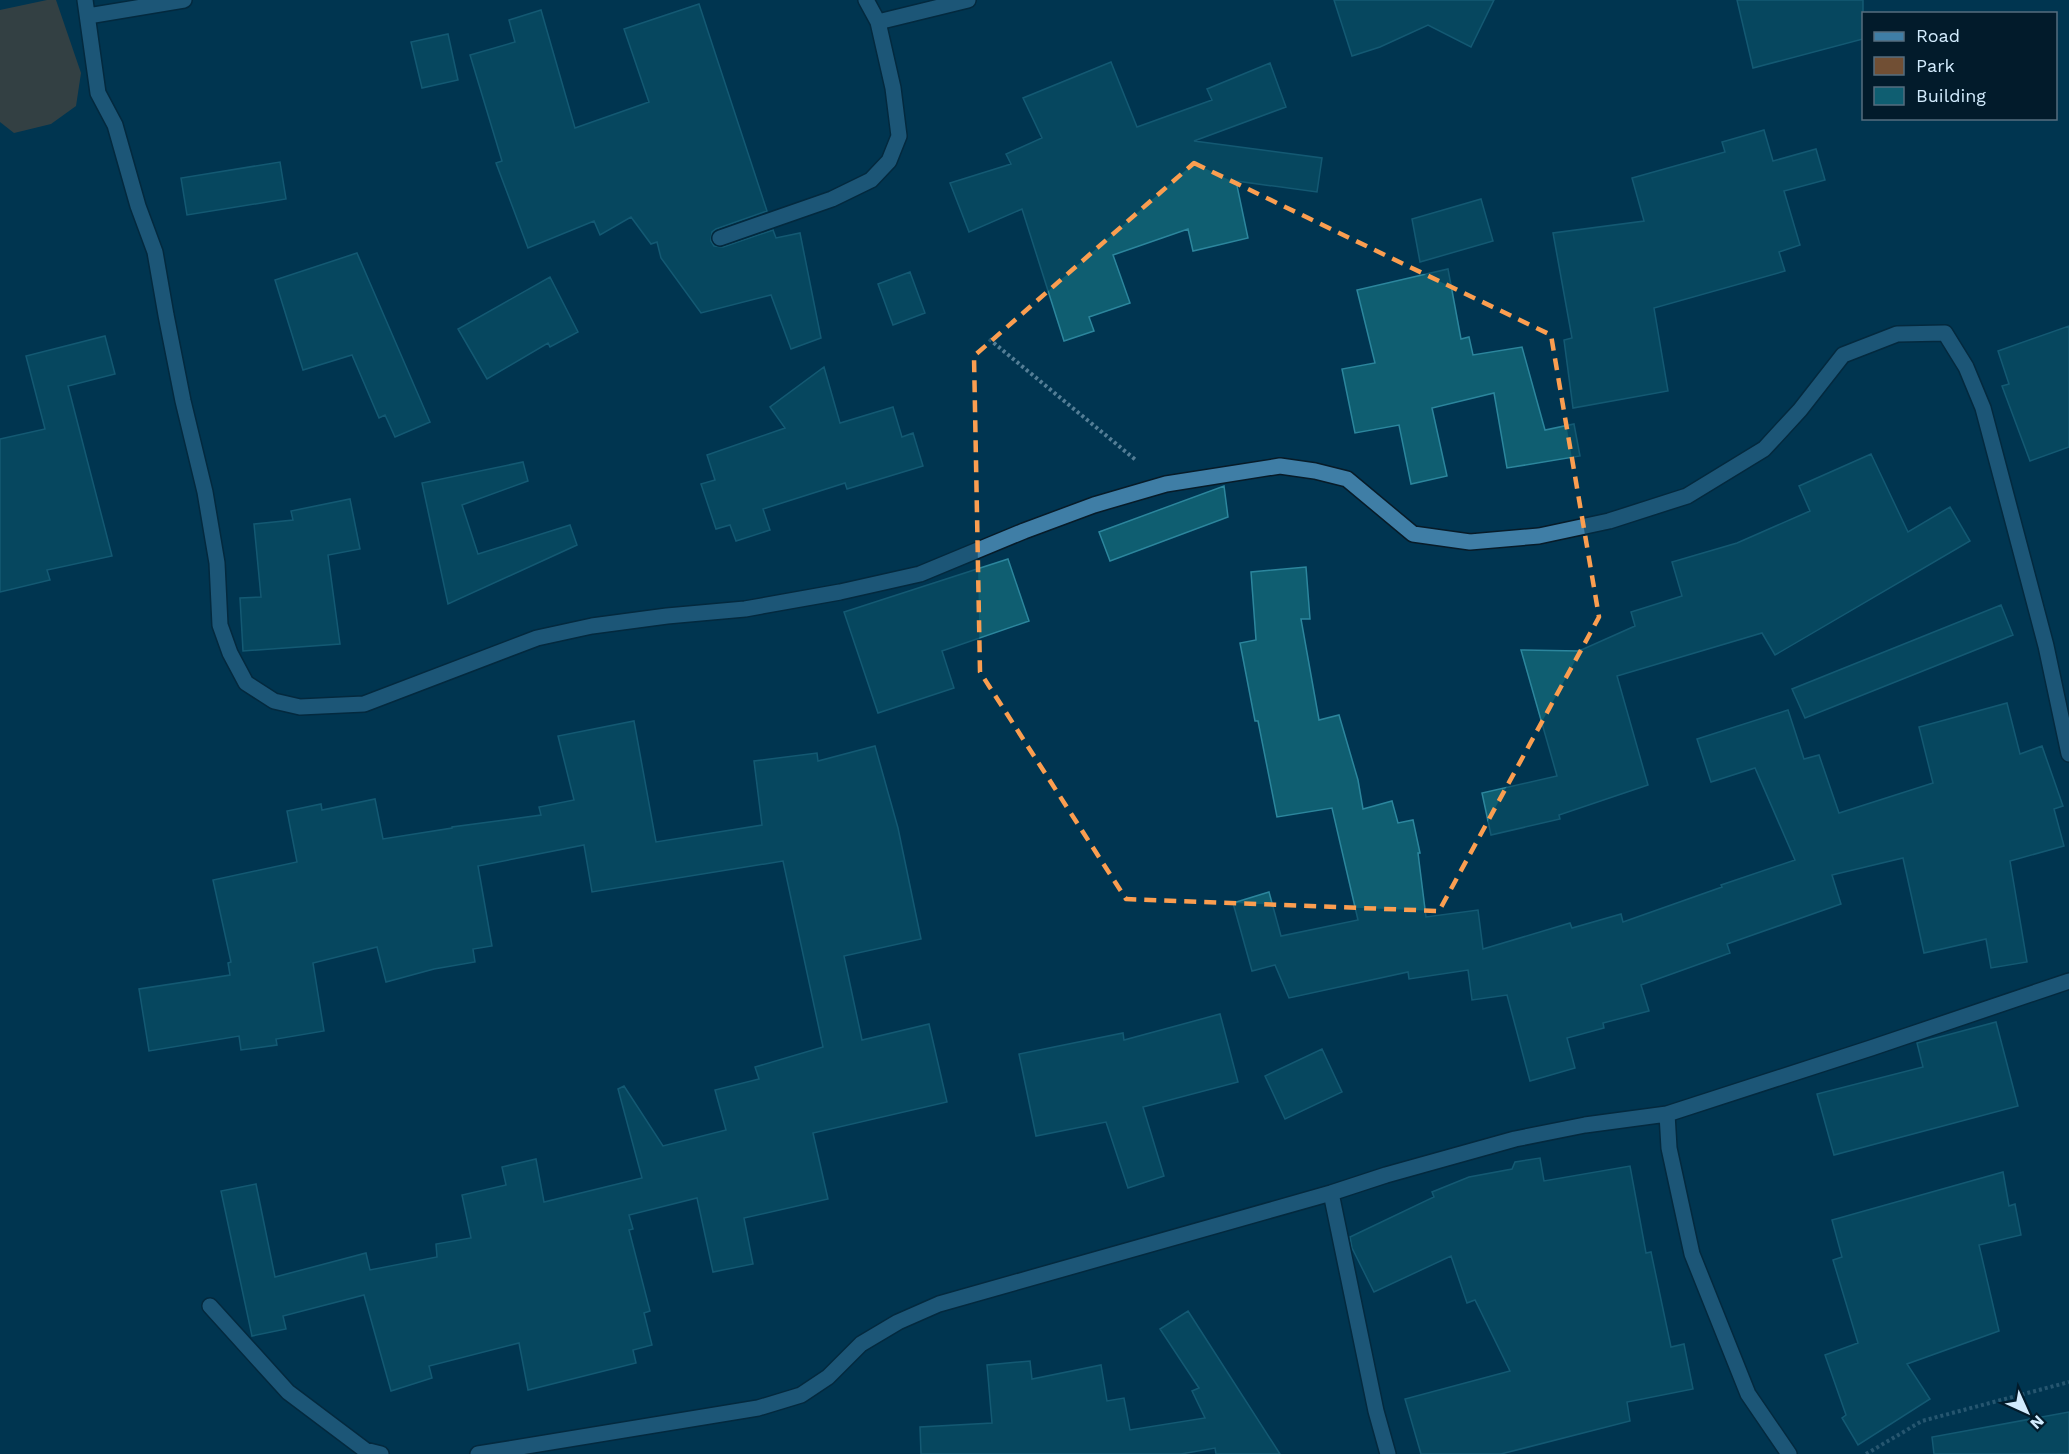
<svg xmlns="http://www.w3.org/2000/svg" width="2069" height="1454" viewBox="0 0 2069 1454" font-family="'Work Sans',sans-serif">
<rect width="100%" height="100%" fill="#003551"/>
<path fill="#714f34" d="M47,0H56L81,73L76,106L51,124L14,133L0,122V10Z"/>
<path fill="#0f5e71" stroke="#2c869d" stroke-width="1.5" d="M1334,0H1494L1471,47L1428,25L1380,47L1352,56Z
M1737,0H1863V39L1753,68Z
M699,4L767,211L716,229L712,232L711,241L714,246L723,247L773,230L776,238L800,233L821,338L791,349L771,295L701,313L661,258L657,242L651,244L631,217L600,235L594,221L528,248L496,163L502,161L470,55L515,42L509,20L541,10L575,128L649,102L624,29Z
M448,34L458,80L422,88L411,42Z
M1111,62L1137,127L1212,100L1207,89L1270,63L1286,107L1194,141L1322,158L1317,192L1236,181L1248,238L1193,251L1188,229L1113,255L1130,303L1089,317L1094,331L1064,341L1022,209L969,232L950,183L1011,164L1006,154L1042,138L1023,98Z
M1764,130L1773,161L1816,149L1825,180L1784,191L1800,245L1779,252L1785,271L1654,308L1668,391L1573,408L1564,340L1572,338L1553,233L1644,221L1632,178L1725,152L1722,142Z
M280,162L286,199L187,215L181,178Z
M1481,199L1493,241L1420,262L1412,219Z
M357,253L430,422L395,437L385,415L379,418L352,355L303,370L275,280Z
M1448,269L1461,339L1469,337L1473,355L1522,347L1545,430L1574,424L1580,456L1507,468L1494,393L1432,408L1447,476L1411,484L1399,425L1355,433L1342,369L1375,363L1357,290Z
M910,272L925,313L893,325L878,284Z
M550,277L578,332L550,347L548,343L487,379L458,329Z
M2069,326V447L2030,461L2002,386L2009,384L1998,351Z
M105,336L115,374L68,386L112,556L47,570L50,580L0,592V439L45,429L26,356Z
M824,367L840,423L893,407L902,437L913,433L923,466L847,489L845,483L763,509L770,530L736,541L730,525L716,529L701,484L715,480L707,455L785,428L770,407Z
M1871,454L1908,532L1950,507L1970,541L1775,655L1762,633L1617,676L1648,785L1559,815L1560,819L1491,835L1482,793L1557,776L1521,650L1579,651L1635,626L1631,612L1682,596L1672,562L1737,543L1810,511L1799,486Z
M523,462L528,481L462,505L478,554L570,525L577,545L448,604L422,483Z
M1224,486L1228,517L1110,561L1099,532Z
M350,499L360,549L328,555L340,644L243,651L240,598L261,597L254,524L293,520L291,511Z
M1008,559L1029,621L942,651L954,688L878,713L844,612Z
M1306,567L1310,619H1301L1319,720L1339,715L1358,780L1363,809L1392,801L1398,823L1413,820L1420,853H1418L1426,917L1478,910L1483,949L1570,923L1572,928L1621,914L1623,922L1722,887L1721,885L1795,860L1755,768L1711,782L1697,739L1788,710L1804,759L1819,755L1839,813L1933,783L1919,727L2007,703L2020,754L2042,746L2063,806L2054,809L2064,846L2010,861L2027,962L1991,968L1986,939L1924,953L1903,858L1832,875L1841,904L1727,944L1730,953L1641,985L1649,1011L1603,1023L1604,1028L1567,1038L1575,1068L1530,1081L1507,995L1472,1000L1468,970L1409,979L1408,972L1289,998L1275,965L1252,971L1233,903L1269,892L1281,936L1358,920L1332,808L1277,817L1258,721H1255L1240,643L1256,640L1251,572Z
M2001,605L2013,635L1805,718L1792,689Z
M634,721L656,842L762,825L754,761L817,753L818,761L875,746L898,828L921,939L844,956L862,1040L929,1024L947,1102L813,1133L828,1199L744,1218L753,1264L713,1272L697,1198L629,1215L633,1229L629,1230L650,1311L644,1313L652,1345L633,1350L636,1363L528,1390L519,1343L429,1366L432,1378L391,1391L364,1295L283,1316L286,1329L252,1336L221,1191L256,1184L275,1277L366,1253L370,1270L437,1257L436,1244L471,1238L462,1195L506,1185L502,1167L536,1159L544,1202L642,1178L618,1089L624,1086L663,1146L726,1130L715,1090L759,1079L755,1067L823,1047L783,861L592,892L584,845L478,866L492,946L473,949L475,962L434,969L386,982L377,947L313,963L324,1031L276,1039L277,1045L241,1050L239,1036L149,1051L139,989L230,975L228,963L231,962L213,880L297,862L287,811L321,804L322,810L375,799L383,839L452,828V827L541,815L539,807L574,800L558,736Z
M1220,1014L1238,1082L1143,1107L1164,1176L1128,1188L1106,1122L1036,1136L1019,1054L1123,1033L1124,1040Z
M1996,1022L2018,1106L1834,1155L1817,1094L1923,1067L1917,1043Z
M1322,1049L1342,1092L1285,1119L1265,1076Z
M1540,1158L1544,1181L1630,1166L1646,1253L1651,1252L1671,1347L1684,1344L1693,1389L1627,1402L1630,1421L1501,1454H1421L1405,1399L1510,1371L1475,1300L1467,1303L1451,1256L1374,1292L1352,1248L1350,1237L1434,1197L1432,1192L1469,1177L1512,1169L1515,1162Z
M2003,1172L2009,1206L2015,1204L2021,1235L1979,1245L1999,1331L1907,1364L1930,1399L1858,1445L1842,1418L1846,1415L1825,1355L1858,1343L1833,1260L1842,1257L1832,1220Z
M1188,1311L1280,1454H1216L1215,1448L1181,1454H921L920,1427L992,1423L987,1365L1030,1361L1032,1379L1101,1365L1107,1401L1124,1398L1130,1430L1205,1418L1192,1391L1199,1388L1160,1329Z
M2069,1412V1454H1934L1932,1437Z"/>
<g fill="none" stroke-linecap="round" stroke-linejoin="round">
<g stroke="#071b28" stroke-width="18">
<path id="minor" d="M85,0L98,93L115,125L138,206L155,252L166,315L183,401L205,492L217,563L220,625L230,653L246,683L274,701L300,707L364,704L537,638L592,626L667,616L745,609L840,592L920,574L1024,531L1094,505L1166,484L1280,466L1315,471L1347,479L1413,534L1470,542L1539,536L1609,521L1687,496L1764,449L1800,410L1843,355L1897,334L1945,333L1966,367L1983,408L2046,646L2069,754
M866,0L878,22L968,0
M88,16L184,0
M720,238L832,199L871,180L889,161L899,136L893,88L878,22
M1667,1114L1669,1148L1692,1254L1748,1394L1789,1454
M1331,1193L1376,1411L1388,1454
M210,1306L288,1392L365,1450L381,1454
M478,1454L758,1408L801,1395L828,1377L861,1344L898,1322L939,1304L1331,1193L1386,1175L1515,1139L1585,1125L1667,1114L1871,1048L2069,981"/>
</g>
<path stroke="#547e96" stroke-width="4" stroke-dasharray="3 3" stroke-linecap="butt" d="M989,339L1137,461
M1866,1454L1922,1421L2069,1382"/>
<use href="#minor" stroke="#3f7ea6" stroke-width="15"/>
</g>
<path d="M0 0H2069V1454H0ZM1194,163L1551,335L1599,617L1439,911L1126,899L980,672L974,356Z" fill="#003551" fill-opacity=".55" fill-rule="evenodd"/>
<path fill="none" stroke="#fb9e50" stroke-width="4.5" stroke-dasharray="12 8" stroke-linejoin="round" d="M1194,163L1551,335L1599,617L1439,911L1126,899L980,672L974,356Z"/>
<rect x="1862" y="12" width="195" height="108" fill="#021b2b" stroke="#556e7f" stroke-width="1.5"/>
<rect x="1874" y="32" width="30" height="9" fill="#3f7ea6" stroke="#556e7f" stroke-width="1.5"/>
<text x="1916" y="42" font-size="18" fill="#d2ebfd">Road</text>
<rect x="1874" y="57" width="30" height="18" fill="#714f34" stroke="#556e7f" stroke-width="1.5"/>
<text x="1916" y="72" font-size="18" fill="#d2ebfd">Park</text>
<rect x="1874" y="87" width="30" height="18" fill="#0f5e71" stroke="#556e7f" stroke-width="1.5"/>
<text x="1916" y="102" font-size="18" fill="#d2ebfd">Building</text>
<g transform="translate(2027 1412) rotate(135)" stroke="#021b2b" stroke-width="4.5" paint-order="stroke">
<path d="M0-4.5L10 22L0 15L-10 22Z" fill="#d2ebfd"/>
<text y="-9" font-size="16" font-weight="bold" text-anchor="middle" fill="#d2ebfd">N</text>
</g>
</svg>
